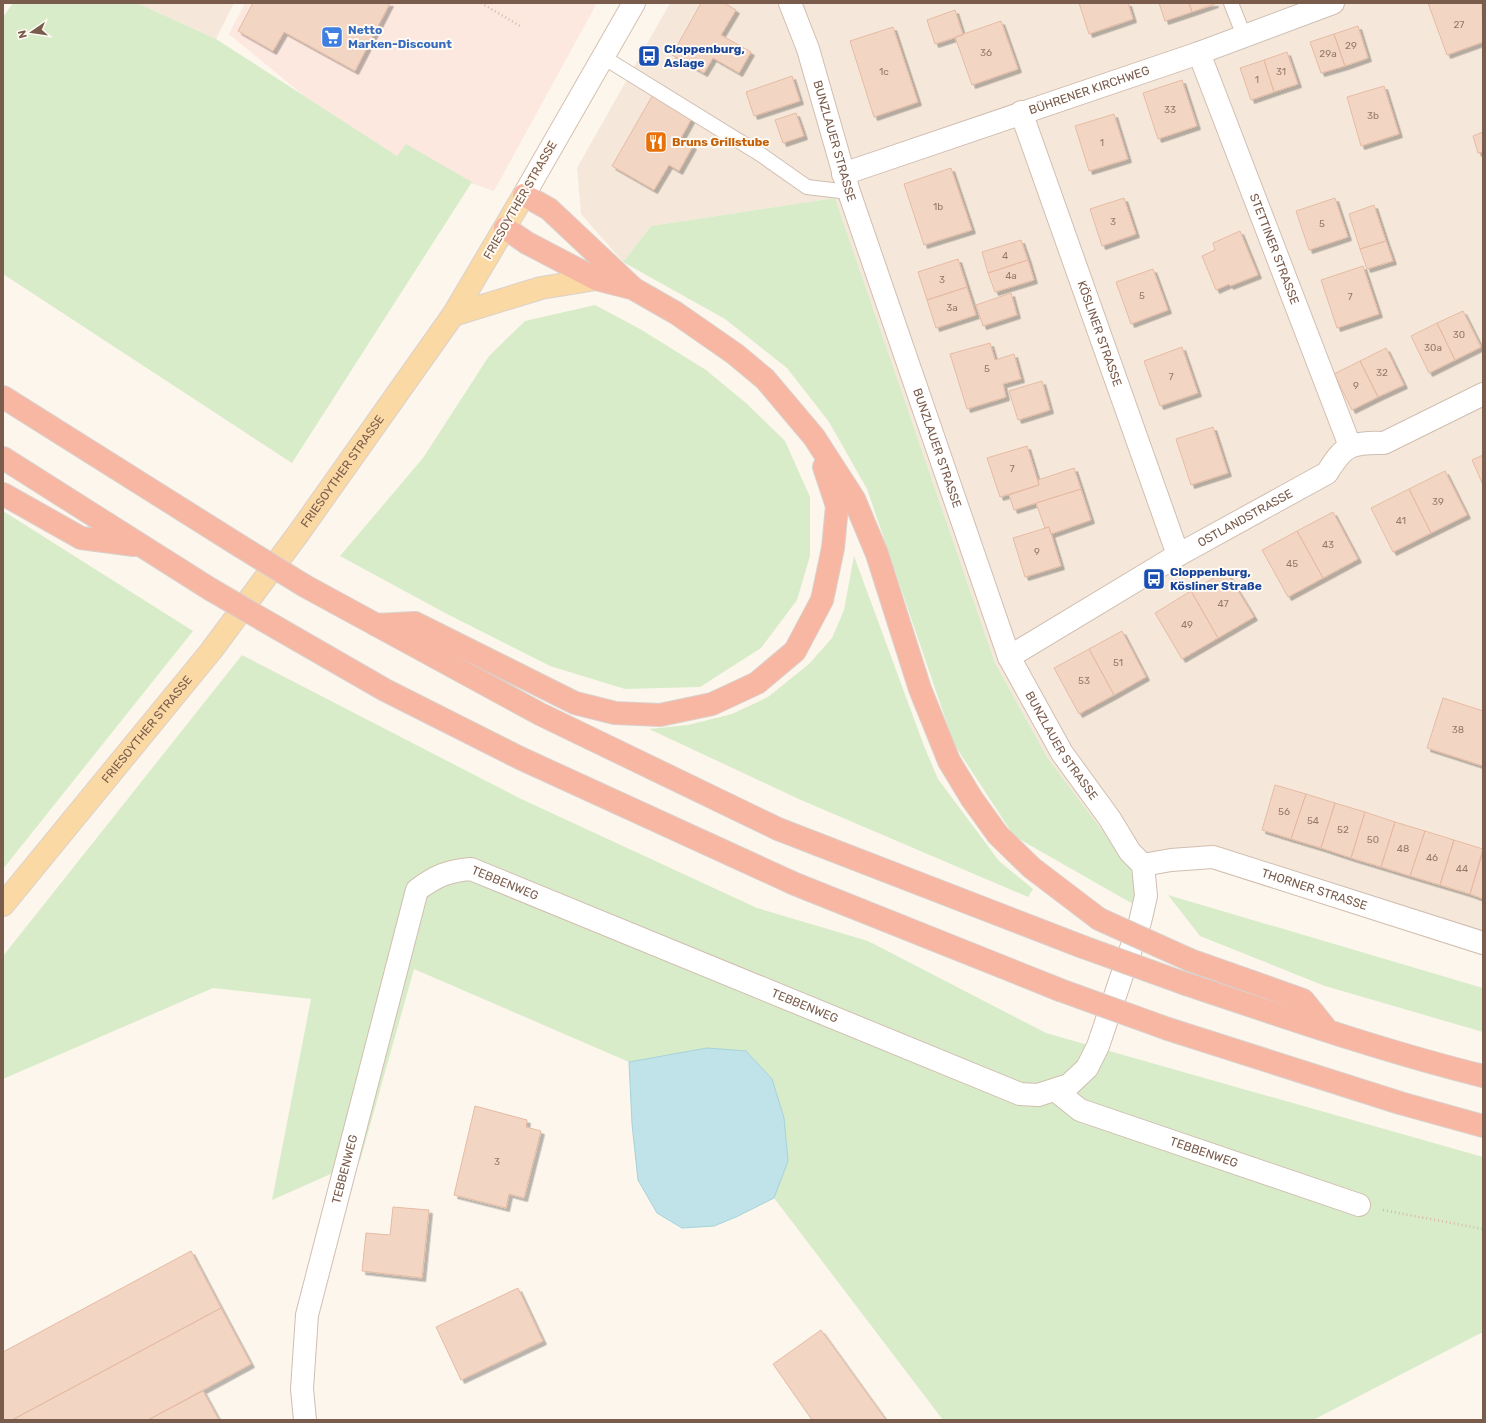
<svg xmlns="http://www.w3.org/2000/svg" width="1486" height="1423" viewBox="0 0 1486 1423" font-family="Rubik,sans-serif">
<defs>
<filter id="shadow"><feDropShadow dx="3.5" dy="3.5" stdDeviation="0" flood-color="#0004"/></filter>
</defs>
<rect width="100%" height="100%" fill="#fdf6ec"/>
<path fill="#f5e8da" d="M137,3H234L216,39Z
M670,3H1483V956L1205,867L1131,869L1047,757L995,663L835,198L651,226L623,262L581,214L577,168Z"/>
<path fill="#fde8e0" d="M245,3H597L494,191L366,147L229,34Z"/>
<path fill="#d8ecc9" d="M13,3H137L216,39L397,156L406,144L472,182L292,463L3,274V17Z
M835,198L995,663L1047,757L1131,869L1136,897L1133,904L1014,836L954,744L867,489L829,422L787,368L725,319L623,262L651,226Z
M595,305L640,329L706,370L746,403L785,441L810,497V556L797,600L761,648L700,687L625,689L550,666L447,614L340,556L423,458L489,356L525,321Z
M3,511L193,631L3,869Z
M854,556L924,746L938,779L999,861L1033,889L1028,897L801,800L649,729L688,725L732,714L768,697L809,664L832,638L844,610Z
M242,655L519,798L757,908L868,941L1046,1033L1483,1157V1332L1313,1420H943L774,1198L788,1161L707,1048L629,1062L414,969L360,1161L272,1200L311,999L213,988L3,1079V956Z
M1168,895L1483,988V1032L1325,986L1200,936Z"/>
<path fill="#bfe3e8" stroke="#a5d3da" d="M707,1048L746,1051L772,1079L784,1118L788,1161L774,1198L736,1217L714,1226L682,1228L657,1213L638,1180L632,1124L629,1062Z"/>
<path fill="#f3d5c3" stroke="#e6bba3" filter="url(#shadow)" d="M253,3H390L355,71L284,32L273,51L238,31Z
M701,3H724L736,10L721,35L751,52L739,73L713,58L704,73L672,55Z
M1079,3H1128L1133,19L1089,34Z
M1159,3H1189L1192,12L1165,21Z
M1189,3H1215V4L1192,12Z
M1428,3H1482L1483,42L1447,55Z
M955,10L963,35L935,44L927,20Z
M1001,21L1018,69L972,85L955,37Z
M1358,26L1368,58L1345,66L1334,34Z
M893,27L918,102L874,117L850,41Z
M1334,34L1345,66L1321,73L1310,42Z
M1287,52L1298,84L1274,92L1264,60Z
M1264,60L1274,92L1251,100L1240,68Z
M792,76L800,101L754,116L746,92Z
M1182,80L1197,126L1158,139L1143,93Z
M1384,86L1399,134L1361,146L1347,97Z
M654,93L693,116L681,138L693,146L679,171L669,165L654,190L612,166Z
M796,113L804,136L783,143L775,120Z
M1114,114L1128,159L1089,171L1075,126Z
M1483,132V152L1478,153L1473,136Z
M951,168L972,230L924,245L904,184Z
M1124,198L1136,234L1102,246L1090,209Z
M1335,198L1348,237L1309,250L1296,211Z
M1374,205L1386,241L1360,249L1349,214Z
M1240,231L1258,275L1230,286L1229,284L1216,290L1202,256L1215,250L1213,243Z
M1021,240L1028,260L988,273L982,252Z
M1386,241L1393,261L1367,269L1360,249Z
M958,259L967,287L927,300L918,272Z
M1028,260L1034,280L995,292L988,273Z
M1363,266L1379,314L1337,328L1321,280Z
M1153,269L1168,310L1131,324L1116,282Z
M967,287L976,315L936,328L927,300Z
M1011,293L1017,315L983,326L976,305Z
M1463,311L1481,347L1455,360L1437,323Z
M1437,323L1455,360L1429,373L1411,336Z
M990,343L995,360L1014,354L1021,379L1003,384L1006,397L967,409L950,354Z
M1182,347L1198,393L1160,406L1144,361Z
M1386,348L1404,385L1378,397L1360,361Z
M1360,361L1378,397L1352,410L1334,374Z
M1042,381L1050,410L1018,420L1009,391Z
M1213,427L1228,473L1191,485L1176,439Z
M1027,446L1039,485L1000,497L987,458Z
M1483,455V485L1472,460Z
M1074,468L1081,489L1014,510L1009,495L1039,485L1038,480Z
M1445,471L1467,515L1431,533L1409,489Z
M1081,489L1091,520L1051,534L1049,527L1045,528L1036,503Z
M1409,489L1431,533L1393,552L1371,508Z
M1333,512L1358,559L1323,578L1297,531Z
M1049,527L1061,566L1025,577L1013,538Z
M1297,531L1323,578L1288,597L1262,550Z
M1226,571L1254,617L1218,638L1191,591Z
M1191,591L1218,638L1182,659L1155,613Z
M1122,631L1146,677L1114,695L1089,649Z
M1089,649L1114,695L1079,714L1054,668Z
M1443,698L1483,711V766L1427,748Z
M1275,785L1306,794L1291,839L1262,830Z
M1306,794L1335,803L1321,848L1291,839Z
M1335,803L1365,812L1351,858L1321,848Z
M1365,812L1395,822L1381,867L1351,858Z
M1395,822L1425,831L1410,876L1381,867Z
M1425,831L1454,840L1440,885L1410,876Z
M1454,840L1483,849L1470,894L1440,885Z
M1483,852V899L1470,894Z
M475,1106L527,1120L526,1127L541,1131L524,1198L509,1194L506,1208L454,1195Z
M393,1207L429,1210L422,1278L362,1271L366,1233L390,1235Z
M191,1251L221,1308L12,1420H3V1352Z
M518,1288L543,1341L461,1380L436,1327Z
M221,1308L251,1364L148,1420H12Z
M821,1330L886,1420H812L773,1364Z
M203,1391L219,1420H148Z"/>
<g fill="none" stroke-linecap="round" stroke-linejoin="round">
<g stroke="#d1beb0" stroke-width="16">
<path id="lane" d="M1231,3L1244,36
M603,57L760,154L807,187L849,192"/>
</g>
<g stroke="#d1beb0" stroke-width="24">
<g id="street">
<path id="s1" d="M790,3L808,49L849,192L1009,657L1062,753L1110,819L1130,852L1143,865"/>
<path id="s2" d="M1199,53L1350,446"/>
<path id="s3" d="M1021,112L1178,555"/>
<path id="s4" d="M843,174L1199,53L1333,3"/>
<path id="s5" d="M1009,657L1178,555L1327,473C1344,445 1351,442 1384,443L1483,394"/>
<path id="s6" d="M1143,865L1171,860L1213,857L1483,943"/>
<path id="s7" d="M1055,1090L1080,1110L1359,1205"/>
<path id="s8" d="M305,1420L302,1389L307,1315L417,890C436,876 447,871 471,869L1020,1094L1038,1095L1069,1085L1087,1068L1098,1046L1140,922L1146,896L1143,865"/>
</g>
</g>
<g stroke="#d6c0b0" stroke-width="24">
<path id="secondary" d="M524,195L634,3"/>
</g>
<g stroke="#dad1cd" stroke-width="24">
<g id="primary">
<path d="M453,315L541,288L596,279"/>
<path id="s9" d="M3,905L211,651L298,534L453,315L524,195"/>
</g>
</g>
<g stroke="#dad1cd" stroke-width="24">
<path id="highway" d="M524,195L549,209L634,289L676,313L735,354L765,379L814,437L854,499L877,554L920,689L949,761L972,799L998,835L1032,868L1099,919
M505,228L527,243L596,279L631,288
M3,397L240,546
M3,458L210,589
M3,494L81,538L134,545
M305,586L540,714L778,829L1083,947
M376,625L415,623L575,703L615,713L660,715L712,704L757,683L795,651L822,600L833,548L837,506L824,467
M279,629L385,690L520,758L795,884L1060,990
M1190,960L1303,1000L1328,1031
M1183,983C1282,1016 1382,1051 1483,1076
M1168,1029L1400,1103L1483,1126"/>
</g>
<path stroke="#d9b8a5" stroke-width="2.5" stroke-dasharray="1 3" stroke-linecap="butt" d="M481,3L522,27
M1383,1210L1483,1229"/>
<use href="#lane" stroke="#fff" stroke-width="14"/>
<use href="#street" stroke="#fff" stroke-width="22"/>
<use href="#secondary" stroke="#fff" stroke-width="22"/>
<use href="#primary" stroke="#fbd9a5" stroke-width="22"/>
<use href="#highway" stroke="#f7b7a3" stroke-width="22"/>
<g stroke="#dad1cd" stroke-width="24" stroke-linecap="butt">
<path id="highway-bridge" d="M240,546L305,586
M210,589L279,629
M1099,919L1190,960
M1083,947L1183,983
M1060,990L1168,1029"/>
</g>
<use href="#highway-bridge" stroke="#f7b7a3" stroke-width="22"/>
</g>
<defs>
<g id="supermarket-square" transform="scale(1.15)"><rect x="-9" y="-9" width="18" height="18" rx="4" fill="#3f7fe0" stroke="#fffaf3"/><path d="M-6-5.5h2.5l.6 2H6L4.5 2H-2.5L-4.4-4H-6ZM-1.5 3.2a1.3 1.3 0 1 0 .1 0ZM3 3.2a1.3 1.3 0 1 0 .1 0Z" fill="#fff"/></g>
<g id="bus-square" transform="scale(1.15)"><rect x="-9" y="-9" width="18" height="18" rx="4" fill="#1a4fb4" stroke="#fffaf3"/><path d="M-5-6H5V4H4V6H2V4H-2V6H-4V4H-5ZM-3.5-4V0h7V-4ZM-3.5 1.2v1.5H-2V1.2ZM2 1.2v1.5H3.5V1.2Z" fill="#fff"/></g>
<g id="restaurant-square" transform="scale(1.15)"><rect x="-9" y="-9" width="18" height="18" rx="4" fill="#e8710a" stroke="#fffaf3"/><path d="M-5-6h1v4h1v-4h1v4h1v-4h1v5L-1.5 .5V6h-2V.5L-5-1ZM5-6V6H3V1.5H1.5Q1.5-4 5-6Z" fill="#fff"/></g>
</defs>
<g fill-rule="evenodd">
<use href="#supermarket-square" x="332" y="37"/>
<use href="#bus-square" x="649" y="56"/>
<use href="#restaurant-square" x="656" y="142"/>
<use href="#bus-square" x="1154" y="579"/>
</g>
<g text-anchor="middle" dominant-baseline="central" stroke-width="4" stroke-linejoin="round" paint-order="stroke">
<g font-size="10" fill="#987a6a">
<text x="1459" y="25">27</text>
<text x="1351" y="46">29</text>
<text x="986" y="53">36</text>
<text x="1328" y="54">29a</text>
<text x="884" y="72">1c</text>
<text x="1281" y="72">31</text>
<text x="1257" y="80">1</text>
<text x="1170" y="110">33</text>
<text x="1373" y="116">3b</text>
<text x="1102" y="143">1</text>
<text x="938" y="207">1b</text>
<text x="1113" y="222">3</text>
<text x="1322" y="224">5</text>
<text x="1005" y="256">4</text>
<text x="1011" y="276">4a</text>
<text x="942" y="280">3</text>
<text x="1142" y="296">5</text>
<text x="1350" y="297">7</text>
<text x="952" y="308">3a</text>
<text x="1459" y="335">30</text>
<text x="1433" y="348">30a</text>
<text x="987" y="369">5</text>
<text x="1382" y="373">32</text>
<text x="1171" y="377">7</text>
<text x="1356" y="386">9</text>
<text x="1012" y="469">7</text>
<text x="1438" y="502">39</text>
<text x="1401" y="521">41</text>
<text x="1328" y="545">43</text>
<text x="1037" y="552">9</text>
<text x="1292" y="564">45</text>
<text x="1223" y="604">47</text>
<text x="1187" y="625">49</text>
<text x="1118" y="663">51</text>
<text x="1084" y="681">53</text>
<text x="1458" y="730">38</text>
<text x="1284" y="812">56</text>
<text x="1313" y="821">54</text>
<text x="1343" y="830">52</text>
<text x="1373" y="840">50</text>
<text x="1403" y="849">48</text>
<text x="1432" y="858">46</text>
<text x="1462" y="869">44</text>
<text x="497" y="1162">3</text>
</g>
<g font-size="12" font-weight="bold" fill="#366cbe" stroke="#fffaf3" text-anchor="start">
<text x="348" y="30">Netto<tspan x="348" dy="14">Marken-Discount</tspan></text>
</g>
<g font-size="12" font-weight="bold" fill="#164399" stroke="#fffaf3" text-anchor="start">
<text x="664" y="49">Cloppenburg,<tspan x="664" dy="14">Aslage</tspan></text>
<text x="1170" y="572">Cloppenburg,<tspan x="1170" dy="14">Kösliner Straße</tspan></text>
</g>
<g font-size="12" fill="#7a5c4d" stroke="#fffaf3">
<text stroke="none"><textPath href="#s4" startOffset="260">BÜHRENER KIRCHWEG</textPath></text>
<text stroke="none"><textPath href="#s1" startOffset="145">BUNZLAUER STRASSE</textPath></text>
<text transform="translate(520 200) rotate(-60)">FRIESOYTHER STRASSE</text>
<text stroke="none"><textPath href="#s2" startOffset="210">STETTINER STRASSE</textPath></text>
<text stroke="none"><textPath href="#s3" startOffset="235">KÖSLINER STRASSE</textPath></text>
<text stroke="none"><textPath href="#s1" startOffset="469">BUNZLAUER STRASSE</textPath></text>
<text stroke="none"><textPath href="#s9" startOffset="551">FRIESOYTHER STRASSE</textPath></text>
<text stroke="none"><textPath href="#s5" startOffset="274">OSTLANDSTRASSE</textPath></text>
<text stroke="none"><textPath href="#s9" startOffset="227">FRIESOYTHER STRASSE</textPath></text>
<text stroke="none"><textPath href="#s1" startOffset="793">BUNZLAUER STRASSE</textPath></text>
<text stroke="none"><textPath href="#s8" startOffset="640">TEBBENWEG</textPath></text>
<text stroke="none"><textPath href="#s6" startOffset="177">THORNER STRASSE</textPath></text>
<text stroke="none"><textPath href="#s8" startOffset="964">TEBBENWEG</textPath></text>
<text stroke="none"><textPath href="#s7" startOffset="163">TEBBENWEG</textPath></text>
<text stroke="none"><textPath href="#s8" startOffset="256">TEBBENWEG</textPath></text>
</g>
<g font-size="12" font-weight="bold" fill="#c56008" stroke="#fffaf3" text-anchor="start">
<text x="672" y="142">Bruns Grillstube</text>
</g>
</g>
<rect width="1486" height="1423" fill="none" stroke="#7a5c4d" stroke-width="8"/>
<g transform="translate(32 32) rotate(257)" stroke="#fffaf3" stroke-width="3" paint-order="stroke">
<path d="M0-3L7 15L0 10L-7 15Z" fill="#7a5c4d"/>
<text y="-6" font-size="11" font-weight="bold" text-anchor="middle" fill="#7a5c4d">N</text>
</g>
</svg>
